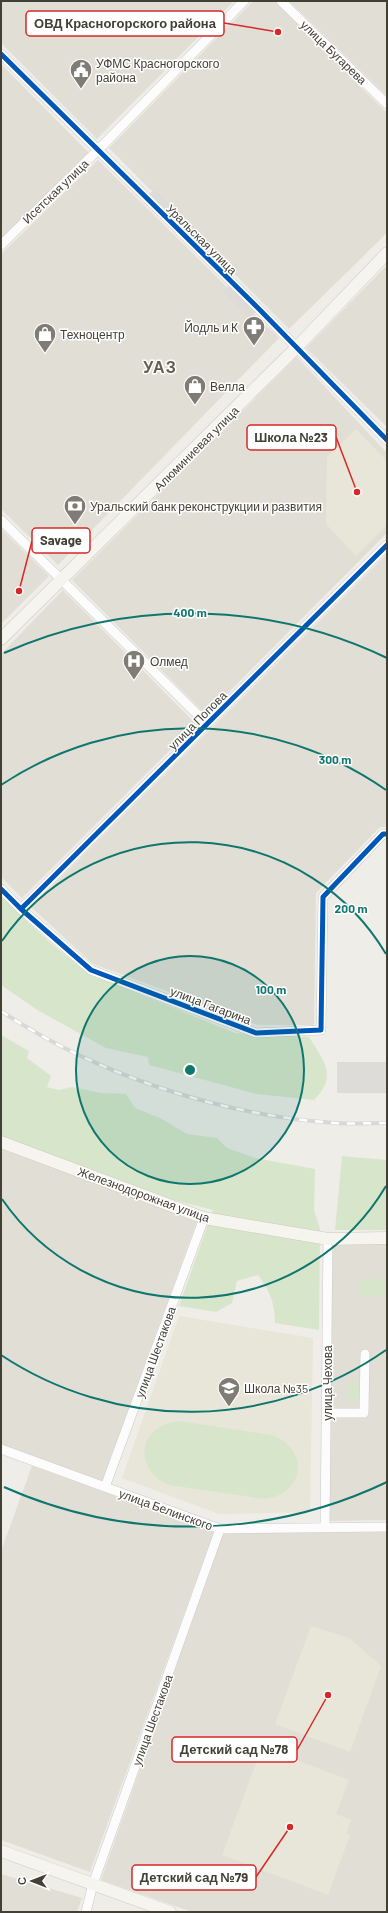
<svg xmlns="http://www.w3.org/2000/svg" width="388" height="1913" viewBox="0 0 388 1913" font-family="Barlow,sans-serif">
<rect width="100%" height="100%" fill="#eeede8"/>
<path fill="#e1dfd5" d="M1,1H234L97,139L1,43Z
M253,1H275L387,113V233L289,329L109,148Z
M289,1H387V96Z
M1,64L89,153L1,239Z
M98,160L279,338L58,565L1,509V254Z
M387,265V427L306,348Z
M297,357L387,453V533L206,715L72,580Z
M1,529L49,576L1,624Z
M387,554V827H380L316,893L314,1025H258L93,964L31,907Z
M63,590L196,724L22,898L1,877V654Z
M1,1147L197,1221L102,1481L1,1444Z
M331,1242H387V1520L329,1521Z
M32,1466L214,1531L90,1872L1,1840V1551Z
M387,1532V1912H192L101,1880L223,1533Z
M1,1874L82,1898L77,1912H1Z"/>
<path fill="#e8e6d8" d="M356,429L387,461V525L356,556L326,524L327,457Z
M179,1316L313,1338L310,1512L219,1514L122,1478Z
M311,1626L349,1638L381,1666L350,1752L275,1724Z
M262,1747L349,1780L336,1814L351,1820L346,1834L350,1835L328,1895L222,1855Z"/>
<path fill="#d7e6ca" d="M1,896C30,924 58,953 93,975L235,1033L309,1037C324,1061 338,1076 314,1100L257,1094L149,1065L148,1057L106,1048L39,1011L1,985Z
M1,1035L29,1051L27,1058L51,1076L47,1087L59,1090L72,1087L101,1093L126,1094L135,1108L162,1119L187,1134L217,1138L227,1148L255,1158L315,1169L314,1210L320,1229L319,1330L275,1323C275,1305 270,1290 258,1275L237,1281L232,1303L216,1312L179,1306L213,1210L174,1200L1,1136Z
M342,1156L387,1160V1230H335Z
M359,1279H387V1296H359Z
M347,1381H359V1401H347Z
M179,1421L273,1435C311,1451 304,1495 264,1499L169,1485C132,1470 138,1425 179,1421Z"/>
<path fill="#dddcd8" d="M154,189L183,217L174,226L146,198Z
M232,283L259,309L249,318L223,292Z
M337,1062H387V1093H337Z"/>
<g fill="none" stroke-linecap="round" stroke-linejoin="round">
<g stroke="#cccac5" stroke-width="10">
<path id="street" d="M281,1L387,104
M1,54L259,309L387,440
M1,245L103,145L244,1
M1,520L207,724
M1,889L21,909L91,970L256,1033L321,1030L323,897L383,834H387
M21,909L387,545
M326,1413H364L365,1354
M1,1449L220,1529L387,1527
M105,1487L204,1218
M325,1527L328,1239
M86,1912L93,1884L220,1529"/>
</g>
<g stroke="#cccabf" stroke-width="13">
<path id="secondary" d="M1,639L296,348L387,253
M1,1142L204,1218L328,1239L387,1238
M1,1851L170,1912"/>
</g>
<use href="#street" stroke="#fcfcfc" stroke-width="9"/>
<use href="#secondary" stroke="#f5f4ee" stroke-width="12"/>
<g stroke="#d8d8d7" stroke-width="4">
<path id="rail" d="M1,1011C97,1075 220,1115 335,1123C352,1124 370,1123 387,1123"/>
</g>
<use href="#rail" stroke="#fff" stroke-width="2.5" stroke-dasharray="8" stroke-linecap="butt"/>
<g stroke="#fff" stroke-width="8">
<path id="cycleway" d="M1,54L259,309L387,440
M1,889L21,909L91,970L256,1033L321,1030L323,897L383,834H387
M21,909L387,545"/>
</g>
<use href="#cycleway" stroke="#0057b8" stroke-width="5"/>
</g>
<circle cx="190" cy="1070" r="114" fill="#0f766e" fill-opacity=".12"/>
<g fill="none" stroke="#0f766e" stroke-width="2">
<circle cx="190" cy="1070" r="114"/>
<path d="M386 1186A228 228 0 0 1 2 1199M2 941A228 228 0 0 1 386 954"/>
<path d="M386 1350A342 342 0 0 1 1 1355M1 785A342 342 0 0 1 386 790"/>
<path d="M387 1482A457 457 0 0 1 4 1487M4 653A457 457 0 0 1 387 658"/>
</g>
<defs>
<g id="civic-pin" transform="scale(1.15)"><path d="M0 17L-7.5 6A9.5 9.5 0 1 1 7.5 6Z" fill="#7e7c74" stroke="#fff"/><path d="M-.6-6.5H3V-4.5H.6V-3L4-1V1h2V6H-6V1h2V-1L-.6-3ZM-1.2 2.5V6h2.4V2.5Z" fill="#fff"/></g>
<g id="pharmacy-pin" transform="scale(1.15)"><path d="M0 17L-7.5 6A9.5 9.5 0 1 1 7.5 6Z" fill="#7e7c74" stroke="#fff"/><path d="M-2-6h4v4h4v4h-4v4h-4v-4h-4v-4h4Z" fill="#fff"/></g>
<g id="shop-pin" transform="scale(1.15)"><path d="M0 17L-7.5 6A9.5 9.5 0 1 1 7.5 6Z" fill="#7e7c74" stroke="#fff"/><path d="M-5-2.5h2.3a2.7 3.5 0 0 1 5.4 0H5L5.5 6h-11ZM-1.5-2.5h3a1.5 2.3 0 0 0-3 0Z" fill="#fff"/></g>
<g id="bank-pin" transform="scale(1.15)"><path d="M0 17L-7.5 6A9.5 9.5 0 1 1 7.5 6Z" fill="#7e7c74" stroke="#fff"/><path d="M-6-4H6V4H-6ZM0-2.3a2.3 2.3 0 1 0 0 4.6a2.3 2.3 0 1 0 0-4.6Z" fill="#fff"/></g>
<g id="hospital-pin" transform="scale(1.15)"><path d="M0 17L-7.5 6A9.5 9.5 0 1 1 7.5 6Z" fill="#7e7c74" stroke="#fff"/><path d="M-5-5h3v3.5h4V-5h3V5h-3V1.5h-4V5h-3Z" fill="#fff"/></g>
<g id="school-pin" transform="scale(1.15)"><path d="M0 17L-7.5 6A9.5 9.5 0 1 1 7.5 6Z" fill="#7e7c74" stroke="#fff"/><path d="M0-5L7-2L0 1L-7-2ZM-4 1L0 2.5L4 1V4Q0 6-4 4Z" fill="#fff"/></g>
</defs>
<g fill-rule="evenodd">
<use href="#civic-pin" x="81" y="70"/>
<use href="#pharmacy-pin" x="254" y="327"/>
<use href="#shop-pin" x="45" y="334"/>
<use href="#shop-pin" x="195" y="386"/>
<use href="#bank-pin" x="75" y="506"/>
<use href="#hospital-pin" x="134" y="661"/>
<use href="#school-pin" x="229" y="1388"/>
</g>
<g text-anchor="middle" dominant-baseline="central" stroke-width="3" stroke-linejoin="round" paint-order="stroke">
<g font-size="12" fill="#423f35" stroke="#fff">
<text transform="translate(334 52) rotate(44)">улица Бугарева</text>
<text transform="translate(55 191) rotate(-44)">Исетская улица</text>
<text transform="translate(202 239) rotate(45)">Уральская улица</text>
<text transform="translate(196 448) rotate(-45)">Алюминиевая улица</text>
<text transform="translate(197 720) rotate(-45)">улица Попова</text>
<text transform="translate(211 1005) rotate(21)">улица Гагарина</text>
<text transform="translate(144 1194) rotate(20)">Железнодорожная улица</text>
<text transform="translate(155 1352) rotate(-70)">улица Шестакова</text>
<text transform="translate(327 1383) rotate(-90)">улица Чехова</text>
<text transform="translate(166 1509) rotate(20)">улица Белинского</text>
<text transform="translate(152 1720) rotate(-70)">улица Шестакова</text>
</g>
<g font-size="12" fill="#423f35" stroke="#fff" text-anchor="start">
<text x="96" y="63">УФМС Красногорского<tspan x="96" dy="14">района</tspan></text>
<text x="238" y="327" text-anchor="end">Йодль и К</text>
<text x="60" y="334">Техноцентр</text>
<text x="210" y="386">Велла</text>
<text x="90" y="506">Уральский банк реконструкции и развития</text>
<text x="150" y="661">Олмед</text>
<text x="244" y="1388">Школа №35</text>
</g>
<g font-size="16" font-weight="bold" letter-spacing="1" fill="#645e4d" stroke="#fff">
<text x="160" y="366">УАЗ</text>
</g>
</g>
<circle cx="190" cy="1070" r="6" fill="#0f766e" stroke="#fff" stroke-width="2"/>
<g font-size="12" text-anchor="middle" font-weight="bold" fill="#0f766e" stroke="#fff" stroke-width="3" stroke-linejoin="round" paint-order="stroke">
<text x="190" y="617">400 m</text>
<text x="335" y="764">300 m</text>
<text x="351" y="913">200 m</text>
<text x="271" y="994">100 m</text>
</g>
<path fill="none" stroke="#d62828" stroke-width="1.5" d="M278 32L224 23M357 492L336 437M19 591L32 541M328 1695L297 1750M290 1827L256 1877"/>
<g fill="#d62828" stroke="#fff" stroke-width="1.5">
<circle cx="278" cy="32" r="4"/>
<circle cx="357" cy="492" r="4"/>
<circle cx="19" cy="591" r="4"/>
<circle cx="328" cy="1695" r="4"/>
<circle cx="290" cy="1827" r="4"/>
</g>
<g fill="#fff" stroke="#d62828" stroke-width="1.5">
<rect x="26" y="11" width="198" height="25" rx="4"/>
<rect x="247" y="425" width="89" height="25" rx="4"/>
<rect x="32" y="528" width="58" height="25" rx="4"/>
<rect x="172" y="1737" width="125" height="25" rx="4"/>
<rect x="132" y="1865" width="124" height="25" rx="4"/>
</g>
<g font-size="13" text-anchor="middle" font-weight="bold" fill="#423f35">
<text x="125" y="28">ОВД Красногорского района</text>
<text x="291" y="442">Школа №23</text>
<text x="61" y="545">Savage</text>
<text x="234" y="1754">Детский сад №78</text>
<text x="194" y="1882">Детский сад №79</text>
</g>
<rect width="388" height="1913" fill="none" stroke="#423f35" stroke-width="4"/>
<g transform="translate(32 1881) rotate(270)" stroke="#ffffff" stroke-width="3" paint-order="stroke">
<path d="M0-3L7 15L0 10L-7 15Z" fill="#423f35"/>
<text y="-6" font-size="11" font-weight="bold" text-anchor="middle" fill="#423f35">С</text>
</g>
</svg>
